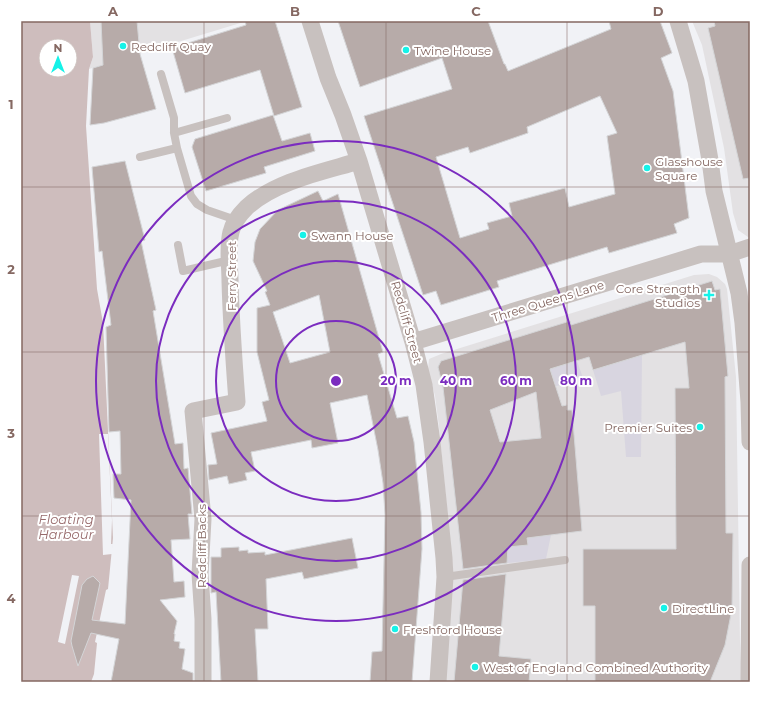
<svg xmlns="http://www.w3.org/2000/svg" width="771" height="703" viewBox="0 0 771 703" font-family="Montserrat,sans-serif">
<rect width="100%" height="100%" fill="#f1f2f6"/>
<path fill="#e3e1e3" d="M90,21H247L89,69L93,57Z
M692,21H750V236L748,237L738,230L733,213L724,148L702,45Z
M709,274L717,277L725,284L727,289L736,377L740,642L742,682H445L453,569L439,427L435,396L428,369L429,359L441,354L694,275Z"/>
<path fill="#d8d5e0" d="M642,355L641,457H626L621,391L601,396L593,370Z
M577,361L584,381L556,386L550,369Z
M551,535L546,559L462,568V563L480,560L479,549L528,545L527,538Z"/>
<path fill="#cebdbd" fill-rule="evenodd" d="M21,21H90L93,57L89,69L86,126L97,289L103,323L113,538L108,589L106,590L95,642L97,643L94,674L91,682H21ZM46,46H70V70H46Z"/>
<path fill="#f1f2f6" d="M99,434H108L112,520L111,544H113L112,554L103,555Z
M72,575L79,576L65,644L58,642Z"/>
<path fill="#b7aba9" stroke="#d4d5d7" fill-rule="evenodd" d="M101,21H137L140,54L156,109L104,123L90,125L93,68L103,65Z
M245,21H275L302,107L274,116L260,70L185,93L172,48L246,25Z
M338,21H488L504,64H505L508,71L611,29L609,21H660L672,53L661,58L673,91L689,218L674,224L677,233L609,253L607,247L497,281L499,287L441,305L436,291L423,295L364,116L452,89L442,58L360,87ZM600,96L617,133L607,136L615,194L569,207L565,188L509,203L512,216L487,223L489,229L460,238L436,157L468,147L470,153L528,133L527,127Z
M714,21H750V178L743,179L708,28L715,26Z
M273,115L282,141L310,133L315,151L264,167L266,173L206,191L192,147L195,139Z
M125,161L145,240L141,241L156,310L153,311L175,444L183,443L184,469L188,468L192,514H188L190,539L171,540L174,582L184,581L185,597L160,600L177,621L174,634H175L174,641L180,642L179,648L185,649L182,669L193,673V682H111L119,639L91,633L78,666L72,646L71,641L82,585L87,579L93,576L100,583L92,620L125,624L131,500L114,498L113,474H121L120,431L109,432L106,327L111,325L102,251L99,252L92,167Z
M318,191L323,201L338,194L383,352L378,354L397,418L408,416L414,442L421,512L422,549L412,682H370L372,652L382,651L385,515L383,483L378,450L367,395L330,403L338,443L312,448L311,440L251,452L255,471L245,473L247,480L229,484L227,476L209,480L208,465L217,464L211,433L267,421L262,402L269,400L257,352V308L270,305L265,292L267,291L253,261L255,242L260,229L278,210ZM319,295L330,352L290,363L273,312Z
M712,281L715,290L720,289L728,376L725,377L726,533H733L732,609L725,645L710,682H595V606H583V549H676L675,388H689L685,342L593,370L589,357L550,369L562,406L567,405V410H572L582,531L527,538L528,545L508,547L507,563L463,569L443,387L438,367L441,361L570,321L571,325ZM536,392L541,438L500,442L490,410Z
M352,538L358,568L304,579L302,572L266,579L268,629H255L258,682H221L216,592L211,593V557H221V548L239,547V551L248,550V553L265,552V555Z
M506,574L499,656L531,659L529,682H454L463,580Z"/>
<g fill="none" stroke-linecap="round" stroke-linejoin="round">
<path stroke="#c8c1bf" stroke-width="8" d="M161,74L174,118V133L177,148L191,196L197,204L207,210L236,220
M174,133L227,118
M140,157L177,148
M178,245L183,271L230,260
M445,577L565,560"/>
<path stroke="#c8c1bf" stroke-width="17" d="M310,21L328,78L343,115L359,161L413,342L424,385L432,442L444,558L445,577L438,682
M678,21L696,81L710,160L714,191L739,293L743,323L749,402L750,442
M413,342L701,254H729L750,247
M203,682V619L200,574L203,519L193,411L237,402C234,362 231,321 230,281C230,266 227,247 231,232C233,223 240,214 247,207C276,181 322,172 359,161
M749,682L750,565"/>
</g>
<path fill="none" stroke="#856862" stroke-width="1" stroke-opacity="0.55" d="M204,21V682M386,21V682M567,21V682M21,187H750M21,352H750M21,516H750"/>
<g fill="none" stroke="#7b2cbf" stroke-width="2">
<circle cx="336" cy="381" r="60"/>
<circle cx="336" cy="381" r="120"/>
<circle cx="336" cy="381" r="180"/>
<circle cx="336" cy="381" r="240"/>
</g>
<g fill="#15f2e8" stroke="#fff" stroke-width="1.5">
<circle cx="123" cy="46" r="4"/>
<circle cx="406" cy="50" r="4"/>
<circle cx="647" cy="168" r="4"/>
<circle cx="303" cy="235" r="4"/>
<path d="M707 289h4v4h4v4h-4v4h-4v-4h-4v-4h4z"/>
<circle cx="700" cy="427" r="4"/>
<circle cx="664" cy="608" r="4"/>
<circle cx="395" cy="629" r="4"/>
<circle cx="475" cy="667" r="4"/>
</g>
<g text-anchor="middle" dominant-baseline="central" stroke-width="4" stroke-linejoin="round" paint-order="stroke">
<g font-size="12" fill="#856862" stroke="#fff" text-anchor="start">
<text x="131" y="46">Redcliff Quay</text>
<text x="414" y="50">Twine House</text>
<text x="655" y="161">Glasshouse<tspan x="655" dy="14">Square</tspan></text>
<text x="311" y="235">Swann House</text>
<text x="700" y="288" text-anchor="end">Core Strength<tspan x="700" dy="14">Studios</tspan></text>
<text x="692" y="427" text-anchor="end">Premier Suites</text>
<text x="672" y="608">DirectLine</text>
<text x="403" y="629">Freshford House</text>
<text x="483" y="667">West of England Combined Authority</text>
</g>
<g font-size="12" fill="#856862" stroke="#fff">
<text transform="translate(231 276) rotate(-90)">Ferry Street</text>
<text transform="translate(548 301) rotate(-17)">Three Queens Lane</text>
<text transform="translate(407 322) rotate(74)">Redcliff Street</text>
<text transform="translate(201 546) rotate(-90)">Redcliff Backs</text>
</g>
<g font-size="13" font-style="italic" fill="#986b6c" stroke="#fff">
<text x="66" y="519">Floating<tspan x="66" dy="15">Harbour</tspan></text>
</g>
</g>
<circle cx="336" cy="381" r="6" fill="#7b2cbf" stroke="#fff" stroke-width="2"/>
<g font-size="12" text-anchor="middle" font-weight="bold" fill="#7b2cbf" stroke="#fff" stroke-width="4" stroke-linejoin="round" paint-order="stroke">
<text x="396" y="385">20 m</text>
<text x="456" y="385">40 m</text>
<text x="516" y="385">60 m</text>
<text x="576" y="385">80 m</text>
</g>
<rect width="771" height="703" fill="none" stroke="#ffffff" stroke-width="44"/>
<g transform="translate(58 58)"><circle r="19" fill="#ffffff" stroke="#cec3c0"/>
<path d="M0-3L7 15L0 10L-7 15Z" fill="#15f2e8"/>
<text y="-6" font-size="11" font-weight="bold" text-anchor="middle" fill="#856862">N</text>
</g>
<rect x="22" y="22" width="727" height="659" fill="none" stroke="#856862" stroke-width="1.5"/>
<g font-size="13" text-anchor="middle" font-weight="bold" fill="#856862">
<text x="113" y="16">A</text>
<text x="295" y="16">B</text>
<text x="476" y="16">C</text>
<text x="658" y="16">D</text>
<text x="11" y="109">1</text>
<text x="11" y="274">2</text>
<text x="11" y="438">3</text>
<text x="11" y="603">4</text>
</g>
</svg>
